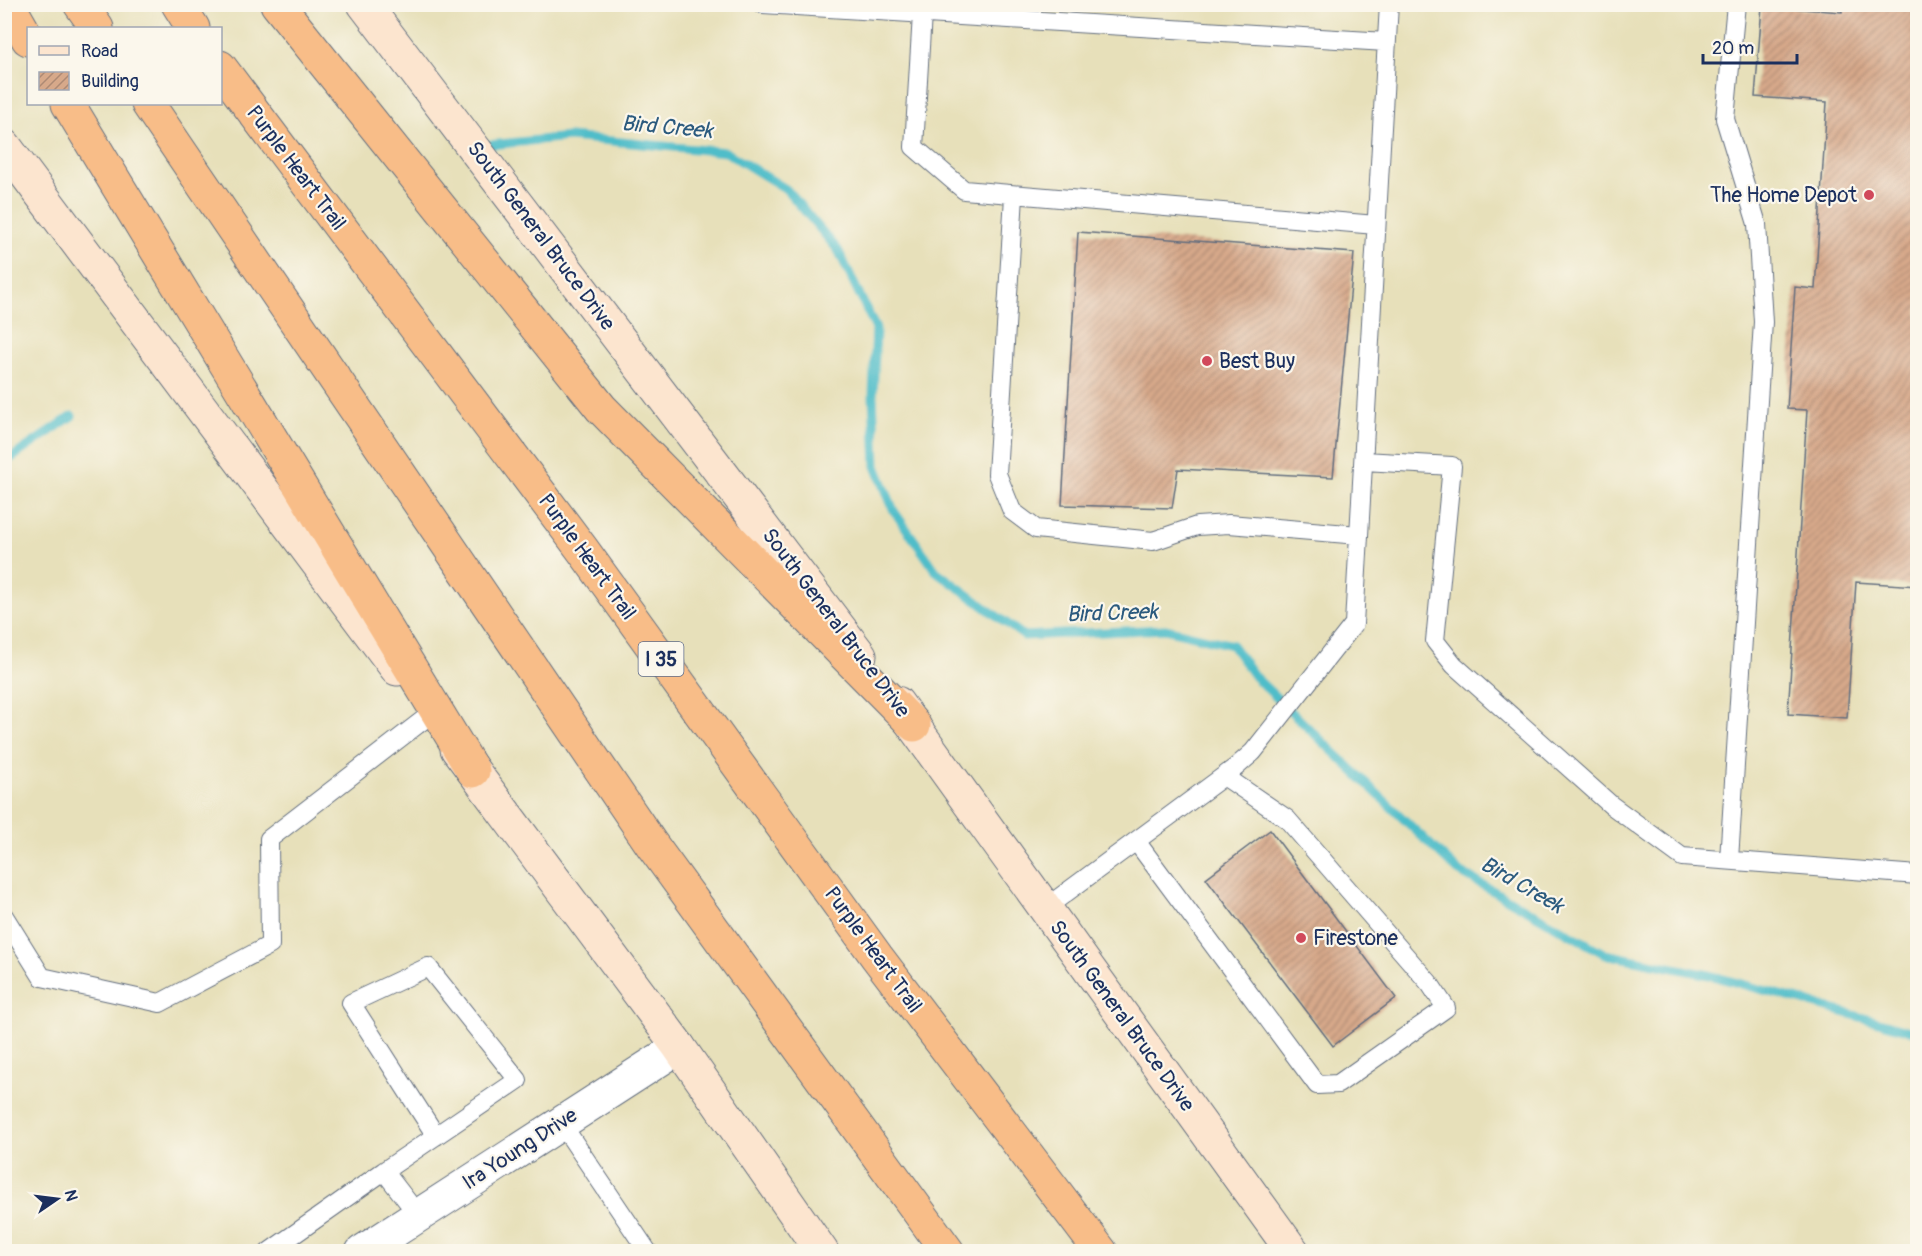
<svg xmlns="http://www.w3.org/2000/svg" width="1922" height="1256" viewBox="0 0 1922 1256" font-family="Pangolin,sans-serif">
<defs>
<pattern id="building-hatch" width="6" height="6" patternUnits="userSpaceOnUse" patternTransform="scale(1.5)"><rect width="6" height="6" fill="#d7a98a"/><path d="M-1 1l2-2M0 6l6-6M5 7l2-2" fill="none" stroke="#ae8a74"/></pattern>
</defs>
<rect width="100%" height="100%" fill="#fbf7ec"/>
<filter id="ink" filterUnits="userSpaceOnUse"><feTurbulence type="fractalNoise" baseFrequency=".0167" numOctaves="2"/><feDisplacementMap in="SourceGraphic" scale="12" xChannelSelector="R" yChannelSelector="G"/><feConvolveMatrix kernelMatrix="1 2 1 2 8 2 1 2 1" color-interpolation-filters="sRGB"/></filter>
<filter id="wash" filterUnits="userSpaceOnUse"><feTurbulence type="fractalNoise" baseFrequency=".008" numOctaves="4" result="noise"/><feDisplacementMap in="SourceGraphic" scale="24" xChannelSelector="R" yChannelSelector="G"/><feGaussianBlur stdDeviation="1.35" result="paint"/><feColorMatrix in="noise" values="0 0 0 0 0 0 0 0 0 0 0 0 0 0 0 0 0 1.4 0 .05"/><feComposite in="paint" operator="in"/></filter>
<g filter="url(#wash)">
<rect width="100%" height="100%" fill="#e7e0ba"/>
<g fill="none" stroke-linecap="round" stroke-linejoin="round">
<path stroke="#50bdc9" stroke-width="9" d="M489,145L569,137L726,152L786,189L838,250L876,329L873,395L876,466L894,511L936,571L1024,636L1165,629L1232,645L1255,677L1458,871L1605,954L1709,975L1918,1033
M4,463L72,416"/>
</g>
<g id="blocks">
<path fill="url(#building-hatch)" d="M1842,4H1918V586L1856,582L1847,718L1788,714L1807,410L1787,409L1795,287L1815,289L1827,102L1755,97L1762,6L1842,12Z
M1078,232L1354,253L1333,477L1178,469L1172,508L1062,505Z
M1270,830L1396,998L1333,1046L1206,878Z"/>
</g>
</g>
<g filter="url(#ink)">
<use href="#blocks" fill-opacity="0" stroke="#626d7e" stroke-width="1.5"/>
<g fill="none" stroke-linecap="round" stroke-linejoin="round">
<g stroke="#626d7e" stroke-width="20">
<path id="lane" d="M763,4L1386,42
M922,14L914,147L964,190L1376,225
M1014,196L997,474L1012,511L1036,529L1153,541L1197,526L1229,524L1359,535
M1364,461L1452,466L1435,641L1454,665L1611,805L1682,857L1918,875
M1136,841L1317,1085L1338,1084L1446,1008L1430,984L1287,819L1224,776
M1729,860L1763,322L1757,224L1725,119L1736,4
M1044,909L1236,767L1253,752L1354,624L1389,4
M4,916L42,977L160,1003L270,945L269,839L431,714
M561,1123L648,1252
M418,1215L384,1171L518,1080L428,967L351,1003L436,1136
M269,1252L384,1171"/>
</g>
<g stroke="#626d7e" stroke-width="35">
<path id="street" d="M362,1252L679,1047"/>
</g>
<g stroke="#626d7e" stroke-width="35">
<path id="secondary" d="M364,4L860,655
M4,145L397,669
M897,703L1293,1252
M457,749L679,1047L822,1252"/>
</g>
<g stroke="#626d7e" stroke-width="35">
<path id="highway" d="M8,4L28,39
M80,4L97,28
M178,4L193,28
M277,4L601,408L914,725
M220,67L582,549L877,957L1101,1252
M68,104L473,771
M148,104L652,845L948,1252"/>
</g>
<use href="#lane" stroke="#fff" stroke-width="18"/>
<use href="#street" stroke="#fff" stroke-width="33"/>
<use href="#secondary" stroke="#fce5cf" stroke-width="33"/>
<use href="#highway" stroke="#f8bd88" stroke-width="33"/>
</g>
</g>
<g fill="#d1495b" stroke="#fbf7ec" stroke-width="2">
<circle cx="1869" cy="195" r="6"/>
<circle cx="1207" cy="361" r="6"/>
<circle cx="1301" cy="938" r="6"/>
</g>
<g text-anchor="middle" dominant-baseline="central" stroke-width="4.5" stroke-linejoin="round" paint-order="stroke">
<rect fill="#fbf7ec" stroke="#5e6b89" stroke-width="1.5" x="638.5" y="642" width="45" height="34" rx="4.5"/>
<g font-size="20" font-weight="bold" fill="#1b2f5e">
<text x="661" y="659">I 35</text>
</g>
<g font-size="21" fill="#1b2f5e" stroke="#fbf7ec">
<text transform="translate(296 168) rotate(53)">Purple Heart Trail</text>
<text transform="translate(541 236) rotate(53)">South General Bruce Drive</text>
<text transform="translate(587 557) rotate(54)">Purple Heart Trail</text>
<text transform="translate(836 623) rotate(53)">South General Bruce Drive</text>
<text transform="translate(873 950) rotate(54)">Purple Heart Trail</text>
<text transform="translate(1122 1016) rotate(54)">South General Bruce Drive</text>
<text transform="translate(520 1149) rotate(-33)">Ira Young Drive</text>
</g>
<g font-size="21" fill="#1b2f5e" stroke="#fbf7ec" text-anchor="start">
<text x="1857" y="195" text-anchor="end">The Home Depot</text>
<text x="1219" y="361">Best Buy</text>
<text x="1313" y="938">Firestone</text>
</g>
<g font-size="22" font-style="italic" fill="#2b5a7e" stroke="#fbf7ec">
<text transform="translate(667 127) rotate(5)">Bird Creek</text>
<text transform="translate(1112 613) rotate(-2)">Bird Creek</text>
<text transform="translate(1522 885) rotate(30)">Bird Creek</text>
</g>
</g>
<rect width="1922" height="1256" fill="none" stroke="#fbf7ec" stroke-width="24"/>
<rect x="27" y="27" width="195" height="78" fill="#fbf7ec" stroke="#a1a7b3" stroke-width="1.5"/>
<rect x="39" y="46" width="30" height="9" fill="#fce5cf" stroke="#a1a7b3" stroke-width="1.5"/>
<text x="81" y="57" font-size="18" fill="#1b2f5e">Road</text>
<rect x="39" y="72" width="30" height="18" fill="url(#building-hatch)" stroke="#a1a7b3" stroke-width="1.5"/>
<text x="81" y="87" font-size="18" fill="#1b2f5e">Building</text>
<g transform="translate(57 1199) rotate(76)" stroke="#fbf7ec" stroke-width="4.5" paint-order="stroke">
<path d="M0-4.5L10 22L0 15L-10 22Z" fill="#1b2f5e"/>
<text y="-9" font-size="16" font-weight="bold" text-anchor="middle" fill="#1b2f5e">N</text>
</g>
<path d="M1703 54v9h94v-9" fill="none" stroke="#1b2f5e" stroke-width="3"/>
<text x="1712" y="54" font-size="18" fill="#1b2f5e" stroke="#fbf7ec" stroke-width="4.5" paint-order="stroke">20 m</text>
</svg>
